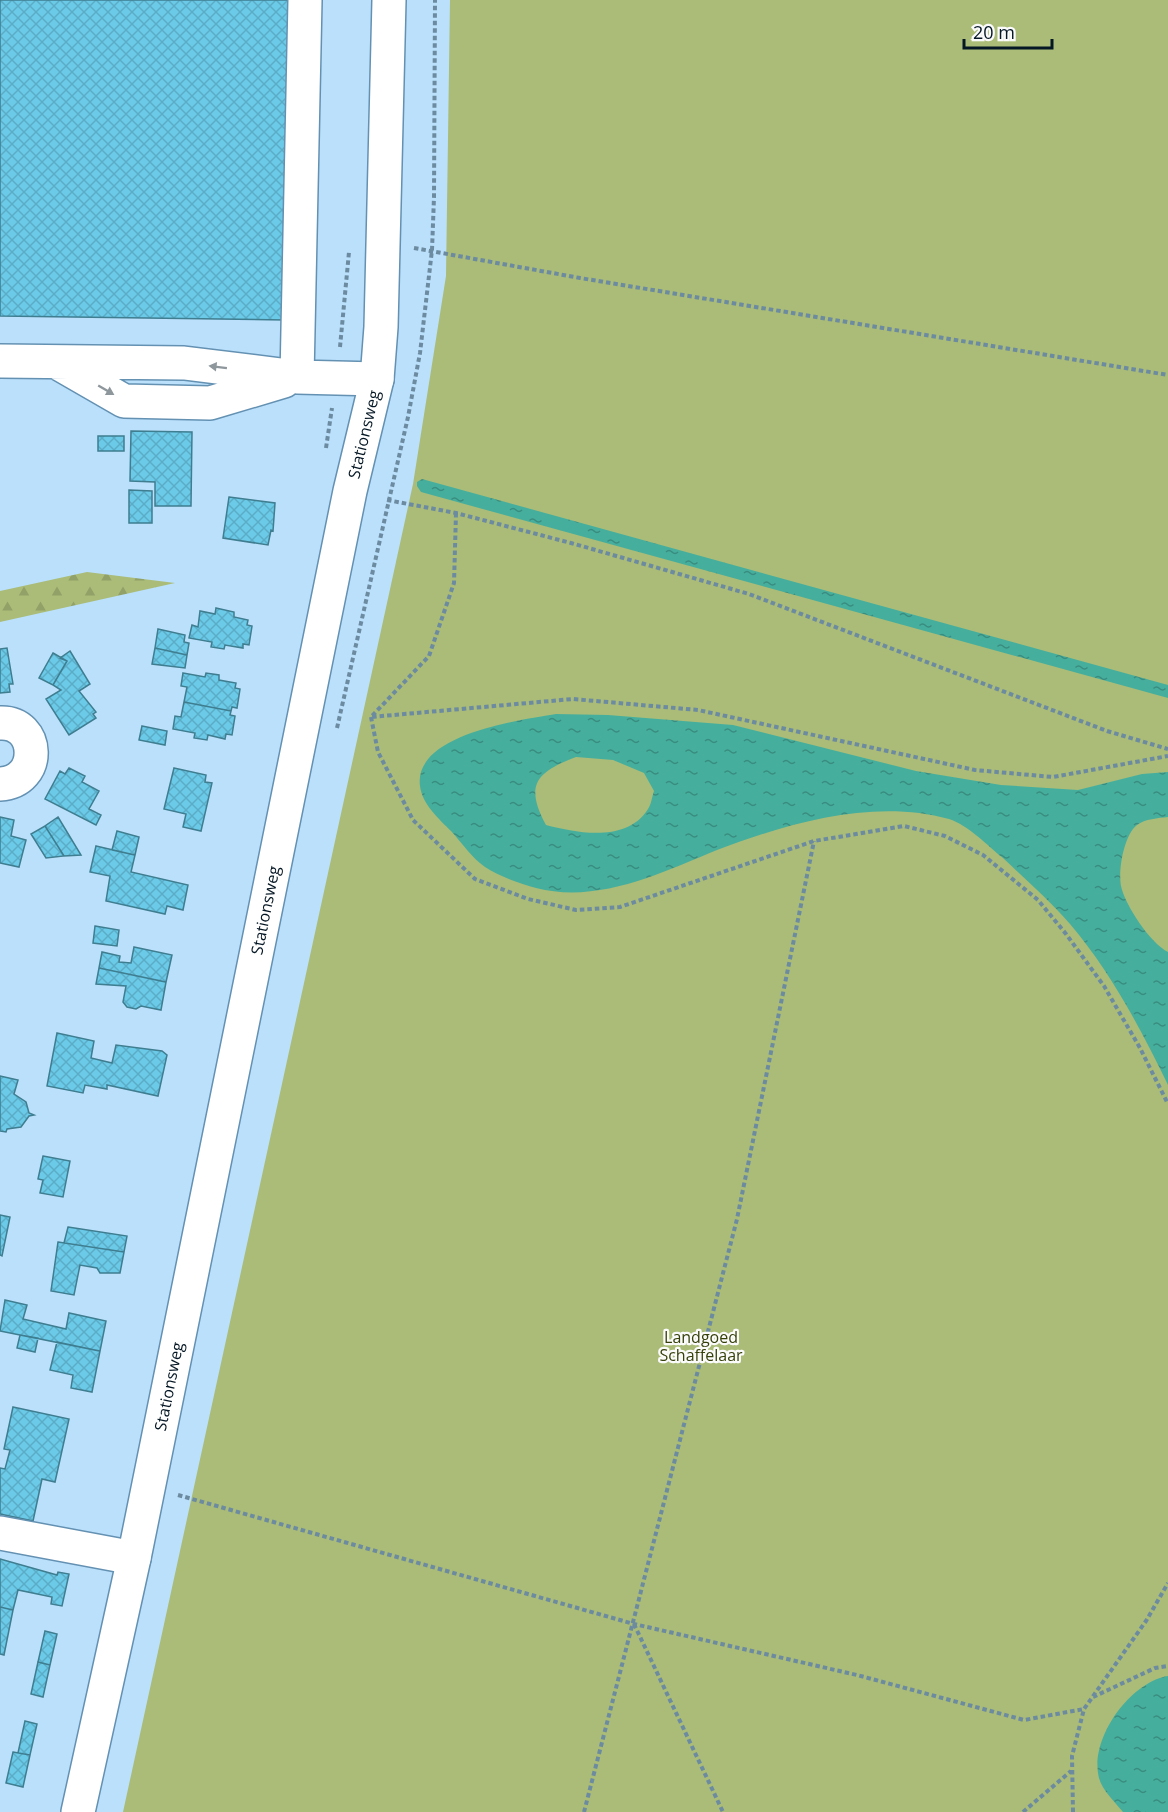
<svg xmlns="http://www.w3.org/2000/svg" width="1168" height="1812" viewBox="0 0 1168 1812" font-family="'Open Sans',sans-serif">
<defs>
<pattern id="forest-firs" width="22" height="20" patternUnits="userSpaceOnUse" patternTransform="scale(1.5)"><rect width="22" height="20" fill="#aabc77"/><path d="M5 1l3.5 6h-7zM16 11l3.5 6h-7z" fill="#91a167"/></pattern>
<pattern id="water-ripples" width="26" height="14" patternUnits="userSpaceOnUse" patternTransform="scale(1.5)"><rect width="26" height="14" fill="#46ae9d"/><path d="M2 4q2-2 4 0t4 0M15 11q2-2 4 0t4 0" fill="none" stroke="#388d80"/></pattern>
<pattern id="building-cross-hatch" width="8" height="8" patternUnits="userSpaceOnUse" patternTransform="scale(1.5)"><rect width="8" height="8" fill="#6bcae8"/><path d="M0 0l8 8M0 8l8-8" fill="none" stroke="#5badc7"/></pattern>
</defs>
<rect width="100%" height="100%" fill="#bae0fc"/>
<path fill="url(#forest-firs)" d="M87,572L175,583L0,622V591Z"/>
<path fill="#aabc77" d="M450,0H1168V1812H123L413,484L446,276Z"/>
<path fill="url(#water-ripples)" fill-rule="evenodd" d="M422,479L1168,685V698L421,492L417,486V482Z
M556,714L608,715L733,725L916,771L1001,785L1078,790L1142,774L1168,772V817C1158,818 1145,819 1137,825C1124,835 1118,870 1121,886C1125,905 1150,943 1168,952V1085C1141,1029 1110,971 1070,924C1049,900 1026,880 1003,858C988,846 968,825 949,819C874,798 788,823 717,850C661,873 598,904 536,888C521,884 498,876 485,867C472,858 461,842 451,831C439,819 422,804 420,786C413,734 521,720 556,714ZM576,757L613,760L644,773L654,791C652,797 651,805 648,809C627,843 577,833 546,825C524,784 537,772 576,757Z
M1168,1676V1812H1123C1115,1802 1102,1790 1099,1778C1089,1739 1130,1682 1168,1676Z"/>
<path fill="url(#building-cross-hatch)" stroke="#3f7d90" stroke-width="1.5" d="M0,0H289L285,320L0,316Z
M131,431L192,432L191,506H155V482L130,481Z
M98,436H124V451H98Z
M129,490L152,491V523H129Z
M229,497L275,503L273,531L271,530L268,545L223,538Z
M216,608L234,612V617L248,620L247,625L252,626L249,645L243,644V648L225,645L224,649L211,647L212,642L189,638L192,625L198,627L200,611L215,614Z
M158,629L185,635L184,642L189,643L187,655L155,648Z
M7,648L13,684H9L10,692L0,693V649Z
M155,648L187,655L185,668L152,664Z
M70,651L90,684L79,691L96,712L93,714L96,718L69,735L46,699L61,690L53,685L67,661L60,658Z
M53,653L67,661L53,685L39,678Z
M183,673L205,677L206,673L219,675V680L236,683L235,688L240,689L237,708L232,707L231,711L184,702L187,687L181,686Z
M184,702L231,711L230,715L235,716L232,735L226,734L225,739L208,735L207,740L194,738L195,733L173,729L175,716L181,717Z
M142,726L167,731L165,745L139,740Z
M69,768L85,776L82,782L99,791L89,809L101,815L96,825L45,799L60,771L65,774Z
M174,768L206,775L205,782L212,783L201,831L183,827L186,814L164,809Z
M0,817L14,820L11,836L26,840L19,867L0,863Z
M58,817L81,855L64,856L45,826Z
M45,826L64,856L46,858L31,834Z
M117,831L139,837L135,855L112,850Z
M96,846L135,855L131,872L188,885L183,910L167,906L165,914L106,901L110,876L90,872Z
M95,926L119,930L117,946L93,943Z
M134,947L172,955L166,982L99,968L102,952L120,956L119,962L131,963Z
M99,968L166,982L161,1010L141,1006L136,1009L127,1007L123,1002L126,986L96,984Z
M57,1033L94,1041L91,1058L112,1063L116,1045L162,1051L167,1055L158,1096L107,1085V1089L85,1085L83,1093L47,1086Z
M0,1076L18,1080L14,1094L26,1102L29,1113L34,1115L29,1116L21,1127L7,1129L6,1132L0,1131Z
M43,1156L70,1161L63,1197L40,1193L43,1180L38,1179Z
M0,1215L10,1217L2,1256L0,1255Z
M68,1227L127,1236L124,1252L64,1243Z
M58,1242L124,1252L120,1273H100L97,1268L80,1265L74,1295L51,1291Z
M5,1300L27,1305L23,1319L66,1329L69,1313L106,1321L100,1351L0,1331Z
M20,1335L38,1338L35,1352L17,1348Z
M57,1342L100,1351L92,1392L71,1388L73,1375L50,1370Z
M13,1407L69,1419L55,1482L42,1479L33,1521L0,1514V1468L5,1469L10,1450L4,1449Z
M0,1559L57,1575L58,1572L69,1574L62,1606L51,1604L52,1597L18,1590L13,1610L0,1607Z
M0,1607L13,1610L4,1655L0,1654Z
M45,1631L57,1634L50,1665L38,1662Z
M38,1662L50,1665L43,1697L31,1694Z
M25,1721L37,1724L30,1755L18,1753Z
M13,1752L30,1755L23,1787L6,1783Z"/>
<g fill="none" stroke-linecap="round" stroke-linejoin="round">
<g stroke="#6491b2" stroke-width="36">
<path id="minor" d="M0,361L184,363L297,377L377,379
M58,363L124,401L210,403L284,381
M297,377L305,0
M0,723C40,721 43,782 0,784
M0,1533L134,1558"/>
</g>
<g stroke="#6491b2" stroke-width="36">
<g id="major">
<path id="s1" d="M78,1812L134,1558L350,491L377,379L381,327L389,0"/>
</g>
</g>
<path stroke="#6d8ba0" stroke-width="4" stroke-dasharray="4.5 3" stroke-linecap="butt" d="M414,248L580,278L1168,375
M340,347L349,252
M326,448L332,408
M387,500L456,513L571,543L749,594L1107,731L1168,749
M456,513L454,583L429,656L371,717L573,699L698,710L975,770L1053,777L1168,756
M371,717L378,752L413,820L475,879L528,899L576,910L620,907L814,841L904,826L945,836L983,855L1038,900L1066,934L1104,986L1140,1048L1168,1104
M337,728L408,417L420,353L432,250L434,197L435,0
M178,1495L634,1624L857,1675L1024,1720L1084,1709
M634,1624L723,1812
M1093,1697L1155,1668L1168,1666
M584,1812L737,1219L814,841
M1023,1812L1071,1771
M1073,1812L1072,1756L1084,1709L1146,1621L1168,1583"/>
<use href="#minor" stroke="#fff" stroke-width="33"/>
<use href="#major" stroke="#fff" stroke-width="33"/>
</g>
<defs><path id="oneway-solid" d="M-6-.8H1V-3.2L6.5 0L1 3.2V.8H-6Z" transform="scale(1.5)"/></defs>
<g fill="#8e979c">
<use href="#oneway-solid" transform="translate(218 367) rotate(-173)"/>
<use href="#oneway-solid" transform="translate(106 390) rotate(30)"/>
</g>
<g text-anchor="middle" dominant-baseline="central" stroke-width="4.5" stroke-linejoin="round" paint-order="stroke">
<g font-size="16" fill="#051724" stroke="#fbfbfb">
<text stroke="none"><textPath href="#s1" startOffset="1407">Stationsweg</textPath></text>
<text stroke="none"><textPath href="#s1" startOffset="921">Stationsweg</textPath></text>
<text stroke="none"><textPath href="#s1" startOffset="435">Stationsweg</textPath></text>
</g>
<g font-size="16" fill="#36410a" stroke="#fbfbfb">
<text x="701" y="1337">Landgoed<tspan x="701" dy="18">Schaffelaar</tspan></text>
</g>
</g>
<path d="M964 39v9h88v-9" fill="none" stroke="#051724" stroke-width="3"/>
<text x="973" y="39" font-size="18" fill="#051724" stroke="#fbfbfb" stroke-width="4.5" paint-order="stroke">20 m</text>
</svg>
